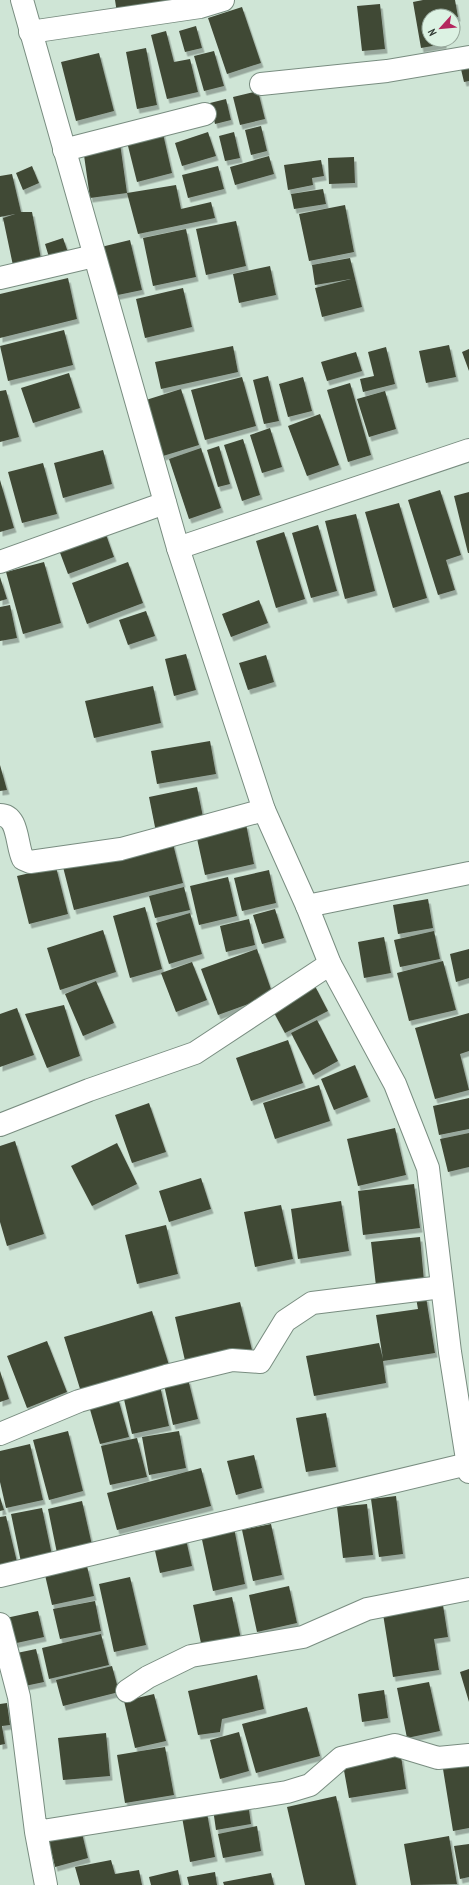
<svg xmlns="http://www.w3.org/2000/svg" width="469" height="1885" viewBox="0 0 469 1885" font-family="'PT Sans Narrow',sans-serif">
<defs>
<filter id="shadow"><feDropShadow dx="2.5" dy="4.5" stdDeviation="0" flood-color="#0004"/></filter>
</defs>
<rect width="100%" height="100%" fill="#cfe5d6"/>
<path fill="#414836" filter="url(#shadow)" d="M115,0H180L117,13Z
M423,0H455L458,17L429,16V40H444V44L421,48L413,2Z
M380,4L385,49L362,51L357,6Z
M242,7L261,63L227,74L208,18Z
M196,26L202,48L185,52L179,31Z
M166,31L174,62L190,59L198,92L167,99L151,35Z
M146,48L157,105L137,109L126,52Z
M214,51L224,86L204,91L194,56Z
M99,53L114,111L76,121L61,62Z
M469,63V81L464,82L460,65Z
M258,91L265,119L240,125L233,97Z
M226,99L231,120L215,124L210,103Z
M161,125L172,173L137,182L125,134Z
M261,126L267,151L251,155L245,130Z
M208,132L216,156L182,166L175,143Z
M234,132L240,158L225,161L219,136Z
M119,136L127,193L90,198L82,141Z
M269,156L274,174L235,185L230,167Z
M354,157L355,183L329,184L328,158Z
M321,160L324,176L312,178L313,185L288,190L284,165Z
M32,166L39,183L23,190L16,173Z
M218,166L224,189L188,198L182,175Z
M12,174L21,212H32L43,269L15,275L3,218L15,214L0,217V176Z
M176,185L181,209L211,202L215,218L138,234L127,193Z
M323,189L326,204L294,209L291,194Z
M345,205L354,252L309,261L299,214Z
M236,221L246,266L206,275L196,229Z
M186,229L196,277L153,286L143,238Z
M63,238L71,261L52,267L45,244Z
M130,240L142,290L113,296L101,247Z
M350,258L362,307L322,317L315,288L351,279L315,285L312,265Z
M270,266L276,295L239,303L233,274Z
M68,278L77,319L0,338V294Z
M183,288L192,327L145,338L136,299Z
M64,330L73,365L8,381L0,346Z
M449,345L456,377L426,383L419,351Z
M233,346L238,372L161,389L155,362Z
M386,347L395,384L363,392L360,379L374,376L368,352Z
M469,349V371L462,352Z
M356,352L362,371L327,381L321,362Z
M69,373L80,408L33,423L21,388Z
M268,376L279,421L264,424L253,380Z
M242,377L256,426L205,440L191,390Z
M303,377L312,411L288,417L279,384Z
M350,383L371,455L348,462L327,390Z
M181,389L199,445L163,456L146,400Z
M6,390L19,437L0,442V391Z
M385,391L396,429L369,437L357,399Z
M320,414L339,465L307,476L288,426Z
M270,428L282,467L262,473L250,435Z
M243,439L260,495L242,501L224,445Z
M219,446L230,484L218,487L207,450Z
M201,448L221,508L189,519L169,459Z
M103,450L112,484L63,498L54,463Z
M43,463L57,514L22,523L8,472Z
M0,480L14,528L0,532Z
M440,490L461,555L446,560L455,590L438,595L408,500Z
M469,492V553H468L454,496Z
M399,503L427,598L393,608L365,512Z
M356,514L375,591L345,599L325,521Z
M318,525L337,591L311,598L292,533Z
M103,526L114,557L68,574L56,542Z
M284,532L305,599L276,608L256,541Z
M44,562L61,623L23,634L6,572Z
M128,562L143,603L87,624L72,583Z
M0,577L7,599L0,601Z
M259,600L268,623L231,637L222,614Z
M10,605L17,638L0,641V607Z
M146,611L155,636L128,645L119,620Z
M186,654L196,690L174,696L165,659Z
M266,655L274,682L248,690L239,663Z
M153,686L161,723L94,738L85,701Z
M210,741L216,774L157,784L151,751Z
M0,765L7,790L0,791Z
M197,787L204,822L156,832L149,797Z
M246,824L254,864L205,875L196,834Z
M172,840L183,883L74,910L63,867Z
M56,867L68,914L29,924L17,876Z
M269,870L276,903L242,911L234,878Z
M228,877L237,916L199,925L190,886Z
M184,887L190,910L155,918L149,896Z
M428,899L433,928L398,934L393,905Z
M145,907L162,969L130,978L113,916Z
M275,909L284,938L262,944L253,915Z
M190,913L202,954L169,964L156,923Z
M249,919L255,945L226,952L220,926Z
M103,930L116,972L60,990L47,948Z
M434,931L440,959L400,967L394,940Z
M384,937L391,973L364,978L358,942Z
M257,949L273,995L218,1015L201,969Z
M469,949V978L456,982L450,954Z
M443,961L456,1010L409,1021L397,973Z
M192,962L207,1000L176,1012L161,973Z
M96,981L114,1023L83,1036L65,994Z
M315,986L328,1011L285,1033L272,1009Z
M64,1005L80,1056L47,1068L25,1014Z
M17,1008L34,1055L0,1067V1014Z
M469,1013V1051L460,1054L469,1090L435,1099L415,1028Z
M317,1020L338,1061L313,1075L291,1033Z
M288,1040L303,1083L251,1101L236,1058Z
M355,1065L368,1097L334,1110L321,1079Z
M319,1085L330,1121L275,1139L263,1103Z
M469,1098V1129L439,1135L433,1106Z
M149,1103L166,1152L132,1163L115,1115Z
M395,1128L406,1175L358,1186L347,1139Z
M469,1133V1167L448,1172L440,1139Z
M15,1141L44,1234L7,1246L0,1222V1146Z
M117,1143L137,1184L92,1206L71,1166Z
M201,1178L211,1209L169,1222L159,1191Z
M414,1184L420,1228L363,1235L358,1191Z
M341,1201L349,1251L298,1259L291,1209Z
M281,1205L293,1259L255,1267L244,1212Z
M166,1225L178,1274L137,1284L125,1235Z
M420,1237L424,1281L376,1286L371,1242Z
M426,1297L435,1353L383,1361L386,1383L314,1396L306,1356L379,1343L383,1359L376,1315L418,1309L416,1298Z
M240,1302L252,1350L186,1365L175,1317Z
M152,1311L169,1365L81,1392L64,1337Z
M47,1341L67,1392L27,1408L7,1356Z
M0,1371L9,1399L0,1402Z
M188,1379L198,1419L173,1425L164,1385Z
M160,1386L169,1426L132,1434L123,1395Z
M118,1398L129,1437L100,1444L89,1406Z
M326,1413L336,1467L306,1472L296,1418Z
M68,1431L83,1491L49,1500L33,1440Z
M179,1431L186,1468L149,1475L142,1437Z
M137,1438L147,1477L110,1485L101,1446Z
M30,1444L43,1500L6,1508L0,1482V1451Z
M254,1455L262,1488L236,1495L227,1461Z
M201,1468L211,1506L117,1530L107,1493Z
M396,1496L403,1554L379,1557L371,1499Z
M0,1497L4,1510L0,1511Z
M82,1501L92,1545L57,1553L48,1509Z
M367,1504L373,1555L343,1558L337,1507Z
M42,1508L52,1555L21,1562L11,1514Z
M6,1516L18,1566L0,1570V1517Z
M271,1524L282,1575L253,1581L242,1530Z
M234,1528L245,1584L213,1591L201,1535Z
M185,1535L192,1566L160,1573L153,1542Z
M87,1566L94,1596L52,1605L45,1575Z
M130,1577L146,1645L114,1652L99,1584Z
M289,1586L297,1623L257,1632L249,1595Z
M232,1597L241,1639L202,1648L193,1605Z
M95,1601L101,1631L60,1639L53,1609Z
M443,1605L448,1637L434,1639L439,1670L393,1677L383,1614Z
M38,1611L44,1637L12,1644L6,1618Z
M101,1634L109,1665L49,1679L42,1648Z
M36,1649L44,1682L20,1687L12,1654Z
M112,1666L119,1692L63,1706L56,1680Z
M469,1669V1702L460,1672Z
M257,1675L264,1709L222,1719L220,1732L198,1735L188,1691Z
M429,1682L440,1731L407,1738L397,1688Z
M384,1690L388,1718L362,1722L358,1694Z
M154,1694L166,1741L135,1748L124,1701Z
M7,1703L10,1725L2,1726L5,1744L0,1745V1704Z
M307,1707L320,1756L256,1773L242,1724Z
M239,1732L249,1771L220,1779L210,1740Z
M106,1733L110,1776L63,1780L58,1738Z
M165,1747L174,1795L125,1803L117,1755Z
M401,1756L406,1789L349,1798L343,1765Z
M469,1765V1828L453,1831L443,1769Z
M336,1796L356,1885H305L287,1807Z
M248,1803L251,1824L216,1830L213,1809Z
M207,1813L215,1857L190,1862L182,1817Z
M257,1826L261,1851L223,1858L218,1834Z
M81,1829L88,1858L55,1867L48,1837Z
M449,1836L457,1884L411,1885L404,1844Z
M469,1844V1877L460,1879L454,1846Z
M111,1860L115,1874L139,1870L142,1885H80L75,1867Z
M178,1870L181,1885H151L149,1877Z
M215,1872L217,1885H189L187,1877Z
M271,1873L274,1885H224L223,1882Z"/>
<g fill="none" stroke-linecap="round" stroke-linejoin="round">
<g stroke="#798d80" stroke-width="24">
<path id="street" d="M30,32L200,7L223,0
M261,84L387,71L469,57
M64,150L205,114
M0,278L94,256
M178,548L469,450
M0,562L165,503
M0,815C19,815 16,845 23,859L30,862L121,849L264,810
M307,906L469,873
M0,1125L89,1090L195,1053L330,964
M0,1434L79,1401L166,1376L232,1360L260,1362L285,1321L312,1303L442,1287
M0,1576L468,1464
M0,1624L19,1697L36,1832L46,1885
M127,1691L148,1677L191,1656L303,1637L367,1609L469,1589
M36,1832L287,1792L310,1785L341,1758L395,1745L438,1758L469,1755"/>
</g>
<g stroke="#798d80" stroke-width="24">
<path id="secondary" d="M22,0L178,548L264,810L307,906L330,964L395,1084L428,1168L450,1352L469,1472"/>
</g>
<use href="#street" stroke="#fff" stroke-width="22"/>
<use href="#secondary" stroke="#fff" stroke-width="22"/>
</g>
<g transform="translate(441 28) rotate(243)"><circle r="19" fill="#dcf2e3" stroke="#97a89c"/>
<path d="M0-3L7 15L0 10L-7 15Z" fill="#b4275e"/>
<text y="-6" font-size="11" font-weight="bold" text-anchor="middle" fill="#2f3832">N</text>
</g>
</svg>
